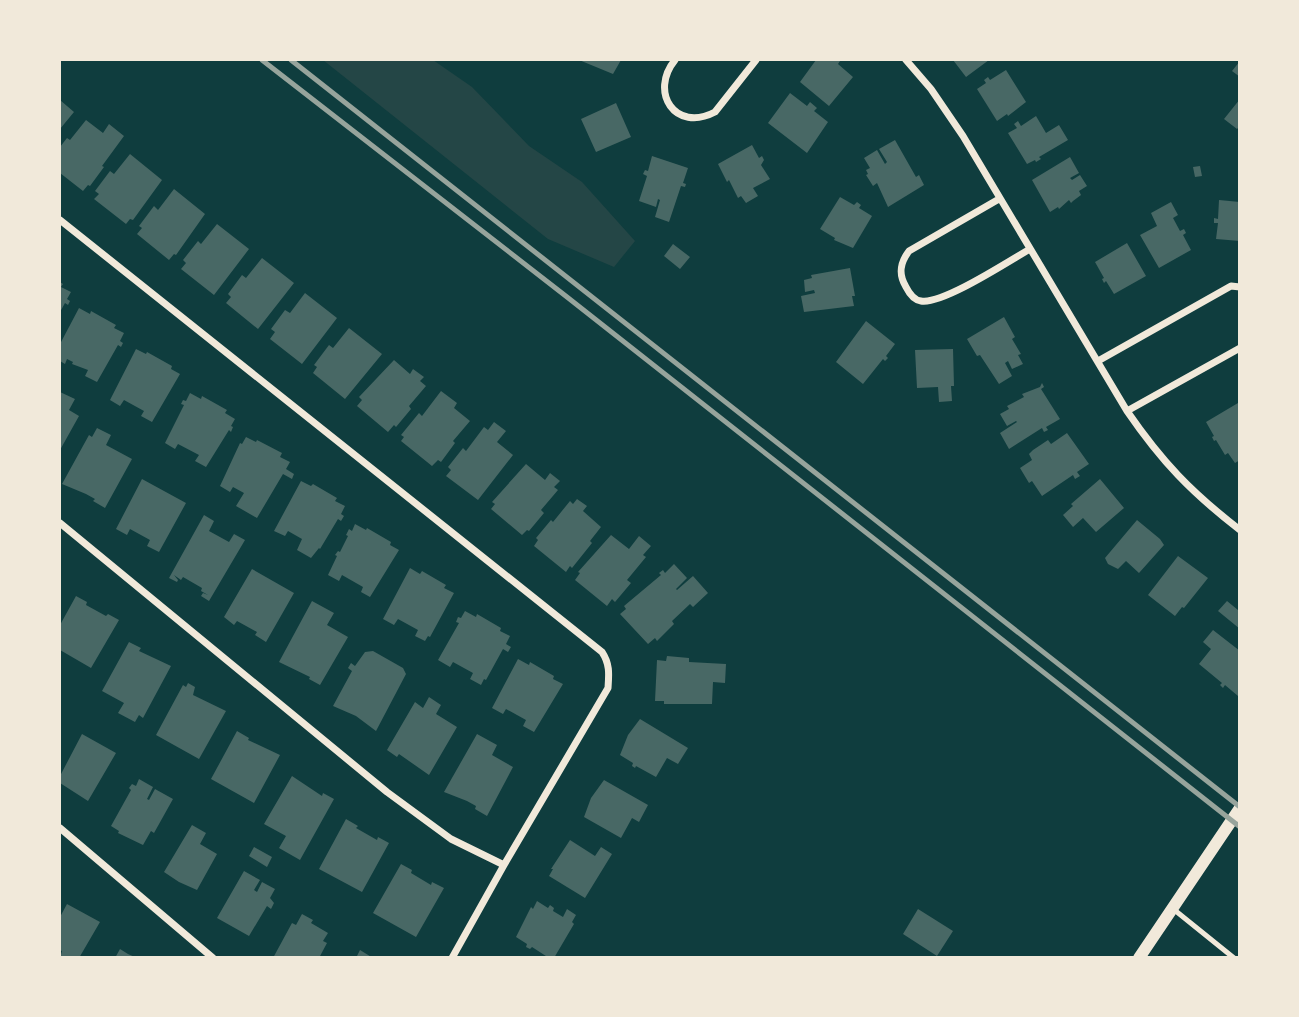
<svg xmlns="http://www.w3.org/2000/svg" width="1299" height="1017" viewBox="0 0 1299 1017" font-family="'Alegreya Sans',sans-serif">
<rect width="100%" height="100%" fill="#0f3d3e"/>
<path fill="#244646" d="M323,60H433L472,87L529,146L582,182L635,241L614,267L548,239Z"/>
<path fill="#486865" d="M579,60H621L613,74Z
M816,60L834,61L837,60L840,61L838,64L853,77L829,106L800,82Z
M953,60H989L966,77Z
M1240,61V77L1232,71Z
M1006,70L1026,102L1008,116L1007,114L997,121L977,89L986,83L984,80L988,77L990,80Z
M790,93L807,106L810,102L817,108L814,111L828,122L807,153L768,123Z
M1240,99V126L1237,129L1224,119Z
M60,100L74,112L60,129Z
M616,103L631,137L596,152L581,119Z
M1036,116L1046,133L1059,125L1068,140L1039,157L1041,159L1036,162L1035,160L1027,164L1008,133L1017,128L1014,124L1018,121L1021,126Z
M86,120L103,133L109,124L124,136L102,166L104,167L90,186L88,185L83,191L60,173V147L67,138L70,140Z
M895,140L916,177L919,175L924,185L888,207L877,183L873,186L866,175L868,174L866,170L870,168L864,158L877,150L885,164L887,162L879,149Z
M752,145L759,158L762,156L764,160L761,165L770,179L753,188L758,196L746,203L741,196L738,198L729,180L727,182L718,164Z
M130,154L162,180L133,220L130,219L126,224L94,199L99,194L95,191L110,171L114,174Z
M652,156L688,168L683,183L686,184L685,187L681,186L669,222L655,217L660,200L658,199L656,207L639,201L647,176L643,174L645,170L648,171Z
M1070,157L1079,173L1070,178L1072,180L1080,175L1087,186L1079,191L1081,195L1073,201L1071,203L1069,200L1059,209L1058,207L1050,212L1032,180Z
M1200,166L1202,176L1195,177L1193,167Z
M174,189L205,214L176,255L174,254L169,260L137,234L142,228L139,226L154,206L158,210Z
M840,197L854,205L857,202L861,205L859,208L872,216L853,248L834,240L835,238L820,229Z
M1219,200L1240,202V241L1216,239L1218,223H1214V218L1218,219Z
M1171,202L1178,215L1173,218L1180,231L1184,229L1186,233L1183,235L1191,250L1159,268L1140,235L1157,226L1151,213Z
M217,224L249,249L214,295L181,269L186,263L183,260L198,241L201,244Z
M1127,243L1146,276L1114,294L1106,281L1104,283L1102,279L1104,278L1095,262Z
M673,244L690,257L680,269L664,256Z
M262,258L294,283L258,329L226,303L231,297L228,294L242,275L246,278Z
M850,268L855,296H852L854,306L804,312L801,296L815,293L814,290L805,292L804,280L812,278L811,275Z
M60,282L63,284L61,287L71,292L67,299L70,301L68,305L65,303L60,312Z
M305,293L337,318L302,364L270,339L275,332L271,329L285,310L290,313Z
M79,308L90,314L91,311L116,325L114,328L124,333L120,341L123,343L121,347L118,345L97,382L85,376L88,370L72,364L73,362L67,359L65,364L60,361V344Z
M1004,317L1015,337L1012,339L1021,354L1018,355L1023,364L1012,369L1008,361L1005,363L1012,376L999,384L980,355L977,356L967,339Z
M866,321L895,344L886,356L888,358L885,361L883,359L863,384L836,362Z
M349,328L382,354L345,399L313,373L317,367L314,365L329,345L333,348Z
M136,349L146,354L147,352L172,366L171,369L180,374L152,422L141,416L144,411L124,400L120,406L110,400Z
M953,349L954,386H951L952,401L939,402L938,387L917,388L915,350Z
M394,360L410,374L413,369L424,377L420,381L426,386L409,406L411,409L396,427L394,425L388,432L357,406L362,400L359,397Z
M1042,383L1044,387L1041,389L1060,419L1046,427L1048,430L1044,432L1042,428L1009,449L1000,433L1017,422L1016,421L1007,426L1000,414L1009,409L1007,406L1024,397L1022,394L1040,387Z
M441,391L457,403L454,408L470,421L453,441L455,443L441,462L438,460L432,466L401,441L404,437L401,435L419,413L422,416Z
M60,392L75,399L69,410L79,416L60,450Z
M190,393L201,399L202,396L227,410L225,413L235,419L231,426L233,427L231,432L229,430L206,467L195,461L199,455L178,444L175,449L165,443L184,405L181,404L183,400L186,401Z
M1238,403L1240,460L1235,463L1228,453L1225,455L1216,440L1214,441L1212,437L1214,436L1206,422Z
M494,422L506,431L497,442L513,455L478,500L446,476L451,470L448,467L463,448L466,451L484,427L488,430Z
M97,428L111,435L106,445L132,459L105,508L93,501L95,499L86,494L62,484L89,435L92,437Z
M1067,433L1089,464L1077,472L1080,476L1075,479L1073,475L1042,496L1032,481L1029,483L1020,468L1032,460L1029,454L1033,450L1048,440L1051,444Z
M246,437L256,442L257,440L282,453L280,457L290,462L286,469L294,474L292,479L283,474L257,518L236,506L244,493L233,487L230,492L220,486L240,443L242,444Z
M526,464L545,480L550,473L560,481L554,487L558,490L541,510L544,513L529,531L527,530L522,535L491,509L495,504L492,502Z
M142,479L186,503L159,552L147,546L150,540L130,529L127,535L116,529Z
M1100,479L1124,508L1096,532L1083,518L1073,527L1063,515L1073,506L1071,504Z
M301,481L311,486L313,484L337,498L335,501L345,506L341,514L344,516L341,521L338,519L320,549L319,548L311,558L297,550L302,539L288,531L285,536L274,531Z
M577,499L587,506L583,511L601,527L590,541L592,543L572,568L570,566L566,572L534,546L538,540L536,538L551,520L553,522L570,501L573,504Z
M204,515L214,521L209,531L229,542L234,534L245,540L209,601L201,596L203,593L208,595L201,591L202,588L183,577L181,580L174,575L178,580L177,582L169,578Z
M1137,520L1160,539L1164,545L1139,573L1126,561L1118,569L1108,564L1105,558Z
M355,524L366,530L367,528L391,542L390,545L399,550L370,597L361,592L363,587L342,575L339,581L328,575L337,556L335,555L338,551L340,552L348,536L346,535L349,529L352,531Z
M611,535L629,549L639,536L651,546L643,555L646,557L627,580L631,583L615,602L612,599L607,606L575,580L580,573L578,572Z
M1178,556L1208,578L1184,608L1182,607L1175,616L1148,595Z
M674,564L687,578L676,589L677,590L693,576L708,593L693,607L690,604L672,621L674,624L657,641L655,638L648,644L620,614L626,609L624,606L661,575L659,573L663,570L665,573Z
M410,568L420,574L422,571L446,585L444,588L454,593L430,637L428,636L425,641L415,636L418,630L398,619L394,625L383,619Z
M252,569L294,593L266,642L255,635L257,632L237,621L234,625L224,617Z
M76,596L87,602L86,605L106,616L108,614L119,620L91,668L60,650V625Z
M312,601L334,613L327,625L348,637L320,685L309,679L310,677L279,662Z
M1227,601L1238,610L1240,608V629L1218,611Z
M465,611L476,617L477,614L501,628L500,631L510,636L506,644L511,647L508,652L503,649L486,680L484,679L481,685L470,679L473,673L453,662L450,667L438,660L459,623L456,622L458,617L461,618Z
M1213,630L1240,651L1238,696L1225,685L1223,688L1220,685L1222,683L1199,664L1211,649L1203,642Z
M129,642L141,648L139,651L171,666L143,718L139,715L135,722L118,713L124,703L102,691Z
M373,651L403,668L406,674L376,731L356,716L333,706L352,671L348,668L351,663L355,666L365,652Z
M667,656L689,658V662L726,664L725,683L713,682L712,704H664V701H655L657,660L666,661Z
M518,659L529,665L530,662L554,676L553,679L563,684L534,732L523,726L526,720L506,709L503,714L492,708Z
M188,683L195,687L193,695L226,711L199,759L156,735L183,685L186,687Z
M429,697L441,705L436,714L457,727L429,775L399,754L397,757L387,750L415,702L423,708Z
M640,719L688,748L678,764L667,758L656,777L636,766L635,768L632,766L633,763L620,755L628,735Z
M237,731L249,738L248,740L280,755L254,803L211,779Z
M82,734L116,753L88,801L60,783V776Z
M477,734L497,745L492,755L513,767L487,816L475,809L476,806L467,801L444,792Z
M292,776L322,796L323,793L334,799L300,860L279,848L286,836L264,824Z
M139,779L153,787L147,799L149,800L155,789L173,799L154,833L151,831L143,845L118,833L119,831L111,826L131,790L129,788L132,784L136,786Z
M604,780L648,805L639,822L632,818L621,838L584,817L591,798Z
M346,819L358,826L356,828L377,840L378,837L389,843L362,892L319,869Z
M192,825L206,833L200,844L217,854L197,890L179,882L164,872Z
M570,840L595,856L601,847L612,854L585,898L549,876L553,869H551Z
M254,847L272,857L267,867L249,856Z
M401,864L412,870L411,873L431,885L432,882L444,888L416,937L373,913Z
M244,871L260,880L254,890L257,892L262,882L275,889L270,898L274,903L271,909L267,906L249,936L217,918Z
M537,901L548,908L550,905L554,908L553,911L563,917L567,909L576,915L572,922L574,924L554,958H549L532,947L530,949L526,947L527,944L516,937L531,907L533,909Z
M67,904L100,922L79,958H60L62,951L60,950V917Z
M918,909L953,931L937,956L903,934Z
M302,914L313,920L311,923L328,933L323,941L327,943L319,958H273L292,923L296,925Z
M120,949L128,954L137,958H115Z
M360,950L373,958H356Z"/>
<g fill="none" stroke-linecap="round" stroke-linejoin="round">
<path stroke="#f1e9da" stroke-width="5" d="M1172,908L1234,958"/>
<path stroke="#f1e9da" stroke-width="7" d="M675,60C649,92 675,133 715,112L756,60
M906,60L931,89L963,136L1127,411C1162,462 1191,492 1240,530
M999,199L909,251C900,263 898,274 906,287C909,293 913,300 921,301C942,305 1009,261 1030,249
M60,220L602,652C610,664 609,674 608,688L504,865L452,958
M1098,361L1231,286L1240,287
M1127,411L1240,348
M60,523L387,792L451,839L504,865
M60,828L213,958"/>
<path stroke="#f1e9da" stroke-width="12" d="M1139,958L1240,808"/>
<path stroke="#97a49c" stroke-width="5" d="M262,60L567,297L1240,827
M291,60L1240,807"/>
</g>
<rect width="1299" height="1017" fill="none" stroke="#f1e9da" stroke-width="122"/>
</svg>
